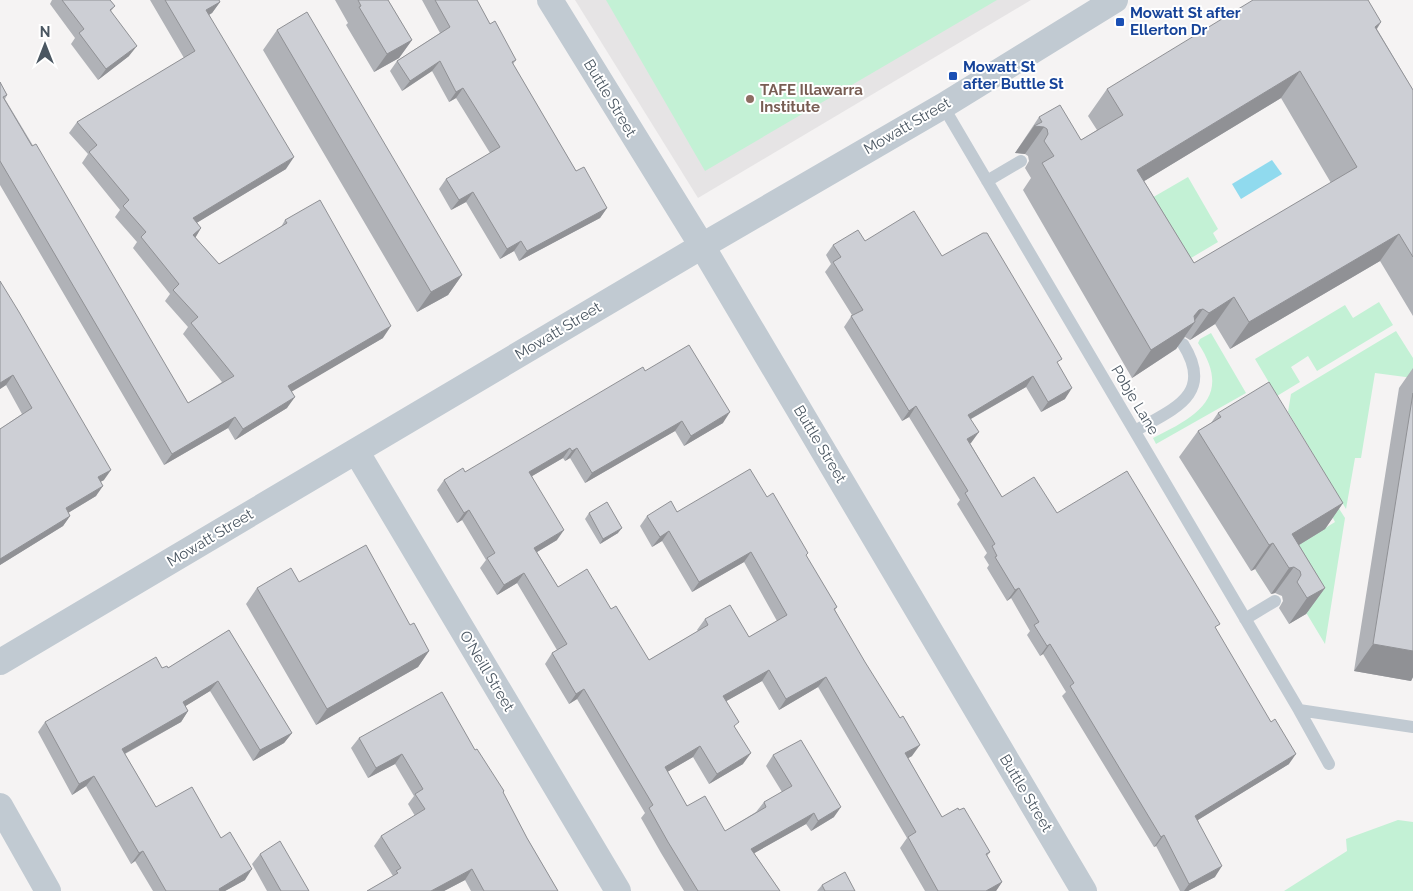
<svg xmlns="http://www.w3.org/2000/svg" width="1413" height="891" viewBox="0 0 1413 891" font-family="Raleway,sans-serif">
<rect width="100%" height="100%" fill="#f5f3f3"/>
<path fill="#e6e4e5" d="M575,0H1031L698,198Z"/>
<path fill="#c3f1d5" d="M606,0H997L705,171Z
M1188,177L1218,229L1213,233L1218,242L1186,261L1150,199Z
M1379,302L1393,325L1317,371L1308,356L1291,367L1300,382L1277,396L1255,359L1345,305L1353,318Z
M1396,331L1413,358V378L1375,373L1361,458H1355L1346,509L1288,412L1291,394Z
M1211,333L1246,393L1156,444L1153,438C1198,416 1233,396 1198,343L1200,339Z
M1338,507L1345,518L1325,644L1281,571L1263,581L1256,571L1335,522L1330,512Z
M1398,820L1413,822V891H1284L1347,851L1346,839Z"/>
<path fill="#90daee" d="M1272,160L1282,174L1241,199L1232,184Z"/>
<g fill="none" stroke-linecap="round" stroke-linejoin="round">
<path stroke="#c1cad2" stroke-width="12" d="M943,106L1299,710L1413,727
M987,181L1021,161
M1135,431C1173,409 1215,395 1183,344
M1245,619L1275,601
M1299,710L1329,764"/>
<path stroke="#c1cad2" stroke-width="26" d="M550,0L702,246L1084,891
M356,451L618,891
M0,662L702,246L943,106L1115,0
M0,806L48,891"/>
</g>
<path fill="#b0b2b7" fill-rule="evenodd" d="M52,0H110L115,6L111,11L129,56L98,80L71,44L75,38L50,4Z
M150,0H219L220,2L212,13L209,15L286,169L196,223L201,228L195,237L219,264L281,227L285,220L383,338L291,391L287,408L235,440L228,428L164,465L0,185V82L7,95L5,99L188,403L222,382L183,334L188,327L165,301L170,294L133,248L137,242L115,217L120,210L82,163L88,154L69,133L77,122L184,58Z
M335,0H388L412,40L399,58L374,72L346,25L348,23Z
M422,0H477L490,24L516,60L513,64L576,171L607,208L600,218L519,261L514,251L500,259L466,202L451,210L439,189L446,179L490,153L456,98L449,102L432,71L402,91L390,71L397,61L440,33Z
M1381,22L1377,29L1413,90V316L1380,261L1230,349L1215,324L1190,340L1185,337L1176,349L1132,378L1023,190L1031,178L1025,168L1029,161L1028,156L1025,154L1015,153L1039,117L1081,140L1097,130L1088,116L1107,89ZM1281,98L1331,183L1194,263L1144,181Z
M277,30L462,275L448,295L417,312L263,50Z
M865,241L942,256L1058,364L1065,399L1041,412L1026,387L971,419V443H970L1002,497L1057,513L1216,630L1289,764L1198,820L1215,877L1188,891H1180L1156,846L1154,847L1062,696L1066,692L1043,654L1040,656L1027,635L1030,631L1011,598L1007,601L987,568L989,565L984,557L987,553L957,504L960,500L909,417L902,421L844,327L852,315L825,272L831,264L826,255L833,245Z
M0,281L104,480L100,482L96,496L68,513L70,516L63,526L0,565V429L22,414L6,385L0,389Z
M1413,368V677L1411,681L1354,671L1399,388Z
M645,371L723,423L684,446L675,431L585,483L570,458L565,461L563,458L532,476L557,540L537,552L558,587L611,609L649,660L698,631L697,630L705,619L749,637L777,621L744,562L692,592L662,541L652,547L640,526L647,516L767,497L806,556L837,607L835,610L912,756L908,758L942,817L990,852L987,856L1002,882L996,891H925L900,848L907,838L818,687L779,710L762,681L726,701L735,728L743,764L709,784L693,757L667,772L687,806L725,831L756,812L764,802L782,792L766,766L773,755L834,817L811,831L806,824L754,853L780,891H684L661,853L641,818L645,813L577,699L569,704L545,664L552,653L557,650L517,583L497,595L480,568L486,560L462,520L457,523L437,490L444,480L465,472Z
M1218,413L1343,503L1325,529L1299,545L1325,588L1306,614L1289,624L1279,608L1283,601L1282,596L1275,593L1271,594L1255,569L1251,571L1179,457L1198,431L1211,423Z
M589,513L618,533L600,544L585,519Z
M299,582L410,625L429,651L418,667L316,725L246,604L257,588Z
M229,630L292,733L284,743L253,761L210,691L185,706L188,711L181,722L125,754L156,807L245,880L225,891H153L135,861L131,864L86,786L72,795L38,732L45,722L162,668H168Z
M359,738L475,750L504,791L503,793L527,838L558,891H471L465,880L444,891H367L393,876L374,846L381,836L415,816L408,804L414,796L395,764L368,778L351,748Z
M260,854L309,891H267L252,864Z
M822,885L855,891H817Z"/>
<path fill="#909195" d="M220,2L212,13L198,21L206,10Z
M1381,22L1362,50L1375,27Z
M412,40L399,58L374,72L387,54Z
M137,46L129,56L98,80L106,69Z
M440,61L432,71L402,91L410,81Z
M1300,71L1281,98L1118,197L1137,170Z
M463,88L456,98L449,102L456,92Z
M1034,126L1044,127L1025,154L1015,153Z
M294,157L286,169L185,230L193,218Z
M473,192L466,202L451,210L459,200Z
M607,208L600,218L519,261L527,251Z
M201,228L194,240L193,235Z
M1399,234L1380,261L1230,349L1249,322Z
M521,241L514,251L500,259L507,249Z
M462,275L448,295L417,312L431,292Z
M1234,297L1215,324L1190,340L1209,313Z
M1203,309L1193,323L1195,322L1176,349L1132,378L1151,350L1199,310Z
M391,326L383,338L281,398L288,386Z
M13,375L6,385L0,389V383Z
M1033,376L1026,387L960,425L968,415Z
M1072,388L1065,399L1041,412L1048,402Z
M295,397L287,408L235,440L243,429Z
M916,406L909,417L902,421L909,411Z
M730,412L723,423L684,446L691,436Z
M235,417L228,428L164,465L172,454Z
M682,421L675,431L585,483L592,473Z
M979,432L971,443L960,449L967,439Z
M570,448L563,458L522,482L529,472Z
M577,448L570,458L565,461L572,451Z
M111,470L104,480L91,487L98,477Z
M103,486L96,496L58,519L66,508Z
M1343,503L1325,529L1281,556L1292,534Z
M469,510L462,520L457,523L464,513Z
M70,516L63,526L0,565V559Z
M622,528L618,533L600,544L603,539Z
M564,530L557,540L527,558L534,548Z
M669,531L662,541L652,547L660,537Z
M1273,543L1255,569L1251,571L1269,545Z
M751,552L744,562L692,592L699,582Z
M1294,567L1275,593L1271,594L1289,568Z
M524,573L517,583L497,595L504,585Z
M1019,588L1011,598L1007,601L1015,590Z
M1325,588L1306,614L1289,624L1307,598Z
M1050,644L1043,654L1040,656L1047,646Z
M1373,644L1413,651V677L1411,681L1354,671Z
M429,651L418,667L316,725L327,709Z
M769,670L762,681L716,707L723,696Z
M826,677L818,687L779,710L786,699Z
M218,681L210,691L176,712L183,702Z
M584,689L577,699L569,704L576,694Z
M188,711L181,722L115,759L122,749Z
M292,733L284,743L253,761L260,750Z
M920,745L912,756L898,764L905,753Z
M700,746L693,757L657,778L665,767Z
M751,753L743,764L709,784L717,774Z
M402,754L395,764L368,778L376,768Z
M1296,754L1289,764L1188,826L1195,816Z
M94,776L86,786L72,795L79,784Z
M841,807L834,817L811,831L818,821Z
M814,813L806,824L744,859L751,849Z
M1164,835L1156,846L1154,847L1161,837Z
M143,851L135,861L131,864L139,853Z
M1222,866L1215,877L1188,891H1184L1189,884Z
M252,869L245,880L225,891H217L219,889Z
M472,869L465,880L444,891H431Z
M1002,882L996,891H986Z"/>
<path fill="#cdcfd5" stroke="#909195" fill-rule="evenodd" d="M62,0H110L115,6L110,10L137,46L106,69L79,33L84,29Z
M165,0H219L220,2L206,10L294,157L193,218L201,228L193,235L219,264L287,223L285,220L320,200L391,326L288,386L295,397L243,429L235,417L172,454L0,161V82L7,95L3,97L32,146L36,144L188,403L234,376L191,323L198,317L173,290L179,284L141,237L146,232L123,206L129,200L89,152L97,145L77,122L195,51Z
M358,0H388L412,40L387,54L359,7L361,6Z
M435,0H477L490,24L495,21L516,60L512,62L576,171L584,167L607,208L527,251L521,241L507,249L473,192L459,200L446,179L500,147L463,88L456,92L440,61L410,81L397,61L450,27Z
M1253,0H1368L1381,22L1375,27L1413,90V257L1399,234L1249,322L1234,297L1209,313L1203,309L1199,310L1194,316L1195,322L1151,350L1042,163L1054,156L1044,141L1048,134L1047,129L1044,127L1034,126L1042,122L1039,117L1060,105L1081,140L1123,115L1107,89ZM1300,71L1357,167L1194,263L1137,170Z
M307,12L462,275L431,292L277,30Z
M914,211L942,256L983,233H987L1062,359L1057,362L1072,388L1048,402L1033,376L968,415L979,432L967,439L1002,497L1034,477L1057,513L1127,471L1220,624L1215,627L1271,722L1275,719L1296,754L1195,816L1222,866L1189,884L1164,835L1161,837L1070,686L1074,683L1050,644L1047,646L1034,625L1039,622L1019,588L1015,590L995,557L997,556L992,546L995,544L965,493L968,491L916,406L909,411L851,316L863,310L833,262L841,257L833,245L858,230L865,241Z
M0,281L19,312L111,470L98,477L103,486L66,508L70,516L0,559V429L32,408L13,375L0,383Z
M689,345L730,412L691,436L682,421L592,473L577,448L572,451L570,448L529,472L564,530L534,548L558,587L587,569L611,609L616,606L649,660L708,625L705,619L730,605L749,637L787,615L751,552L699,582L669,531L660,537L647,516L671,501L677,512L750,469L767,497L773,493L808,553L806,555L837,607L834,609L865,662L900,718L903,716L920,745L905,753L942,817L958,808L959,810L964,808L990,852L986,854L1002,882L986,891H938L908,837L916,832L826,677L786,699L769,670L723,696L739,722L734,726L751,753L717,774L700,746L665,767L687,806L705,796L725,831L766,807L764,802L792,786L773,755L801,740L841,807L818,821L814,813L751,849L780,891H698L668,842L649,808L653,805L584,689L576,694L552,653L567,644L524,573L504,585L487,558L495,553L469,510L464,513L444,480L463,468L465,472L643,367L645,371Z
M1269,382L1343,503L1292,534L1325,588L1307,598L1297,582L1301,575L1300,571L1294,567L1289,568L1273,543L1269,545L1198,431L1221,417L1218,413Z
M1413,393V651L1373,644Z
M607,502L622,528L603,539L589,513Z
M366,545L410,625L414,623L429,651L327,709L257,588L291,568L299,582Z
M229,630L292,733L260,750L218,681L183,702L188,711L122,749L156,807L192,787L221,838L230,832L252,869L219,889L220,891H166L143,851L139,853L94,776L79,784L45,722L156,657L162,668L167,666L168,668Z
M442,692L475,750L477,749L504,791L503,792L527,838L558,891H484L472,869L431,891H367L398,873L396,871L401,868L381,836L425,809L415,794L423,789L402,754L376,768L359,738Z
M280,841L309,891H281L260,854Z
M845,872L855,891H825L822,885Z"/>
<g fill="#1a4fb4" stroke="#fff" stroke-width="2">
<rect x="1115" y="17" width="10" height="10" rx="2.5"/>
<rect x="948" y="71" width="10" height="10" rx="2.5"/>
</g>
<circle fill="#8d6e63" stroke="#fff" stroke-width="2" cx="750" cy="99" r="5"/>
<g text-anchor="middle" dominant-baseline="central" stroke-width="4" stroke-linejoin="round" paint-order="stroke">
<g font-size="15" font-weight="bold" fill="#164399" stroke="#fff" text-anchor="start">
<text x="1130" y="13">Mowatt St after<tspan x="1130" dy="17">Ellerton Dr</tspan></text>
<text x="963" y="67">Mowatt St<tspan x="963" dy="17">after Buttle St</tspan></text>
</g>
<g font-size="15" font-weight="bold" fill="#785e54" stroke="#fff" text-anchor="start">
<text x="760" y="90">TAFE Illawarra<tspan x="760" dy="17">Institute</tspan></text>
</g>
<g font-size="15" fill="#4a5661" stroke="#fff">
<text transform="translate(610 98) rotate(59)">Buttle Street</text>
<text transform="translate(907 126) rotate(-30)">Mowatt Street</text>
<text transform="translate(558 331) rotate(-31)">Mowatt Street</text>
<text transform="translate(1135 400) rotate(59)">Pobje Lane</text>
<text transform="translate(820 444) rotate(59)">Buttle Street</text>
<text transform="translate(210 538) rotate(-31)">Mowatt Street</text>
<text transform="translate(487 671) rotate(59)">O'Neill Street</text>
<text transform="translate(1026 793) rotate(59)">Buttle Street</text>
</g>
</g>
<g transform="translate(45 45)" stroke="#ffffff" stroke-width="4" paint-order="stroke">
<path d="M0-4L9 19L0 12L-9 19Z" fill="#4a5661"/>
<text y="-8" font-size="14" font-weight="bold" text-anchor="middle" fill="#4a5661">N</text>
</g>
</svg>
